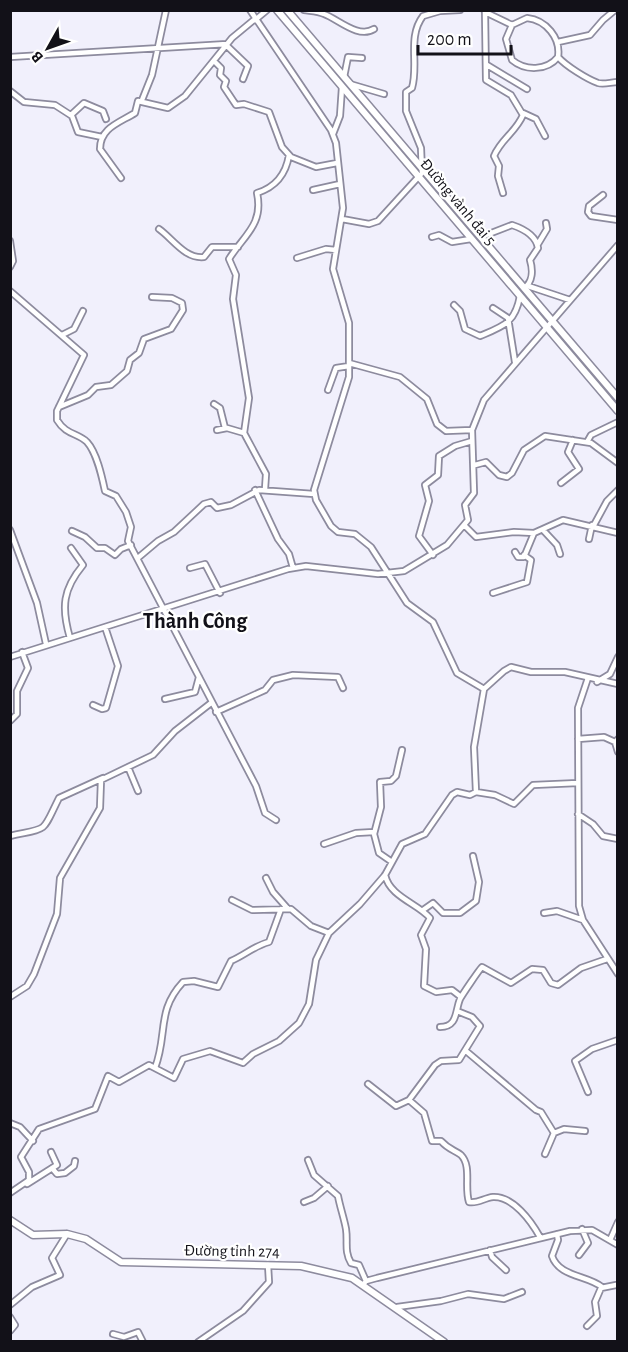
<svg xmlns="http://www.w3.org/2000/svg" width="628" height="1352" viewBox="0 0 628 1352" font-family="'Alegreya Sans',sans-serif">
<rect width="100%" height="100%" fill="#f1f0fc"/>
<g fill="none" stroke-linecap="round" stroke-linejoin="round">
<g stroke="#8d8b9e" stroke-width="8">
<path id="minor" d="M250,10L331,130L336,143L343,208L333,269L349,323V377L314,490L316,500L331,526L338,532L355,534L371,547L407,603L433,622L457,673L484,689
M304,10C310,11 318,11 324,14C338,19 358,39 374,29
M485,12L486,80L511,95L523,115C516,132 501,139 494,156L499,166L498,176L503,193
M485,12L512,25
M527,18C546,20 561,38 558,57C547,71 525,71 512,60L506,39L512,25Z
M255,20L267,10
M558,42L590,35L603,20L615,10
M226,45L248,66L243,79
M10,57L227,44
M558,57C566,66 587,79 598,83C604,85 611,82 618,82
M214,61L221,68L220,75L226,81L224,87L236,105L244,104L269,112L282,147L291,157L316,167L337,163
M487,65L527,89
M344,77L348,57L362,58
M350,84L384,94
M10,91L24,102L55,105L72,116L78,132L102,137
M142,100L152,75L166,10
M523,113L536,119L545,136
M71,115L84,103L103,111L106,119
M333,134L340,116L342,87
M121,178L100,149C100,128 119,123 135,113L138,101L168,108L185,96L232,38L255,19
M313,190L340,184
M603,195L589,206L588,212L591,216L618,220
M342,219L369,224L378,221L422,173L421,148L406,111V92L412,88C419,64 407,37 423,16L440,11L460,10
M159,229C173,239 185,259 204,257L212,247H238
M432,237L439,235L452,242L471,239
M481,237L512,225C524,229 536,235 538,248L530,260C533,270 533,282 524,288
M10,241L13,261L10,267
M538,244L547,229L546,223
M297,258L326,249L336,250
M528,286L570,300
M10,291L84,355L57,411V420C66,435 78,433 87,442C97,453 102,477 105,491L116,496L126,512L131,527L128,541L256,786L265,813L276,820
M454,305L460,311L465,329L480,336C504,326 515,323 520,296
M493,308L508,318L515,362
M62,335L74,329L83,311
M349,363L400,377L427,399L437,424L446,431L472,430
M328,390L336,368L349,366
M214,404L220,408L225,428
M59,407L88,395L96,387L111,385L127,371L130,360L139,353L144,339L171,329L183,310L182,303L172,298L152,297
M217,430L227,428L244,433L266,474L265,489
M244,433L249,398L233,299L236,275L229,259C243,236 264,225 257,193C276,187 286,174 289,155
M587,442L591,435L618,422
M475,465L486,462L499,475L507,477L512,473L524,450L545,436L591,443L618,463
M561,483L579,469L568,452L573,440
M255,490L278,539L289,554L293,568
M594,525L607,501L618,490
M465,526L476,537L514,532L534,533L563,520L618,533
M10,530L37,603L46,644
M543,530L557,545L560,554
M72,531L85,537L97,548H105L115,555L121,549L131,545
M589,539L592,525
M515,552L518,557H524L534,533
M433,555L419,536L429,501L425,485L438,475L439,456L455,446L472,441
M139,557L158,541L174,532L204,504L211,502L217,508L231,505L259,490L314,494
M190,568L205,564L220,593
M493,593L527,582L531,560L524,555
M70,638C61,607 63,589 83,565L71,548
M10,657L288,569L306,566L378,574L404,571L447,545L468,520L465,505L474,493L472,430L484,400L618,245
M588,678L578,708L579,906L583,920L618,974
M597,682L610,674L618,657
M165,699L195,692L199,677
M93,705L102,709L106,708L118,666L105,627
M216,712L265,690L273,680L293,675L338,677L343,688
M10,721L17,714V691L28,668L22,652
M578,739L604,737L615,742
M618,739L615,742L618,752
M128,767L138,791
M476,792L495,795L514,804L533,785L578,783
M578,814L593,824L603,836L618,839
M10,836C50,827 41,834 59,798L103,778
M324,844L356,833L374,832
M392,862L379,853L374,834L381,807L380,782L391,781L396,776L402,750
M385,875C390,897 417,903 430,918L421,935L426,949L424,986L436,992L452,990L461,997
M266,878L273,892L288,909
M232,900L252,910L291,909L311,926L329,933
M423,910L433,903L443,913H460L476,901L479,882L473,856
M544,913L557,911L583,920
M10,997L27,986L34,974L57,914L60,878L100,808L101,780L153,755L175,731L211,703
M440,1027C458,1027 455,1011 460,999C462,995 479,970 482,967L511,983L532,969L543,970L551,983L558,985L581,968L607,959
M466,1051L536,1110L541,1112L554,1133
M155,1068C168,1034 156,1011 183,982L194,981L218,987L231,961C245,955 254,946 269,942L281,909
M368,1084L396,1106L409,1100L435,1065L441,1061L459,1060L480,1026L472,1017L457,1011
M588,1092L575,1061L592,1049L618,1040
M409,1100L424,1113L432,1141H441C449,1150 455,1150 461,1155C472,1166 464,1187 469,1202C477,1204 484,1198 493,1197C513,1196 531,1221 540,1237
M10,1123L20,1127L33,1141
M545,1154L554,1133L564,1129L585,1131
M308,1160L314,1175L338,1196C340,1207 344,1218 346,1229C348,1242 344,1251 351,1263L359,1265L366,1281
M52,1168L57,1174L65,1173L74,1166L75,1161
M27,1184L57,1165L51,1152
M10,1193L29,1180V1172L21,1157L39,1129L95,1109L108,1076L119,1082L149,1065L174,1078L183,1059L210,1051L243,1063L253,1054L279,1041L299,1023L309,1004L316,960L329,933L360,904L385,875L402,844L425,834L452,795L457,792L470,795L476,792L474,747L484,689L504,671L511,667L531,672H565L618,684
M304,1202L314,1198L328,1186
M557,1234L558,1240L552,1256C559,1277 587,1275 602,1287
M610,1240L618,1222
M490,1250L492,1257L506,1270
M579,1255L588,1243L582,1229
M363,1285L366,1281L377,1278L570,1231L592,1230L618,1245
M10,1305L32,1287L60,1275L52,1258L67,1234
M397,1307L441,1301L468,1294L504,1299L522,1292
M10,1317L15,1325L10,1331
M587,1326L597,1316L595,1302L601,1288L616,1285
M113,1334L124,1337L138,1332L143,1342
M198,1342L243,1311L269,1282L268,1265"/>
</g>
<g stroke="#8d8b9e" stroke-width="9">
<path id="major" d="M277,10L618,411
M287,10L618,398
M10,1220L33,1235L67,1234L86,1239L121,1262L301,1266L352,1278L444,1342"/>
</g>
<use href="#minor" stroke="#fff" stroke-width="4.5"/>
<use href="#major" stroke="#fff" stroke-width="6"/>
</g>
<g text-anchor="middle" dominant-baseline="central" stroke-width="4.5" stroke-linejoin="round" paint-order="stroke">
<g font-size="16" fill="#121118" stroke="#fff">
<text transform="translate(458 202) rotate(50)">Đường vành đai 5</text>
<text transform="translate(232 1251) rotate(1)">Đường tỉnh 274</text>
</g>
<g font-size="22" font-weight="bold" fill="#121118" stroke="#fff">
<text x="195" y="621">Thành Công</text>
</g>
</g>
<rect width="628" height="1352" fill="none" stroke="#121118" stroke-width="24"/>
<g transform="translate(48 48) rotate(230)" stroke="#ffffff" stroke-width="4.5" paint-order="stroke">
<path d="M0-4.5L10 22L0 15L-10 22Z" fill="#121118"/>
<text y="-9" font-size="16" font-weight="bold" text-anchor="middle" fill="#121118">B</text>
</g>
<path d="M418 45v9h93v-9" fill="none" stroke="#121118" stroke-width="3"/>
<text x="427" y="45" font-size="18" fill="#121118" stroke="#ffffff" stroke-width="4.5" paint-order="stroke">200 m</text>
</svg>
